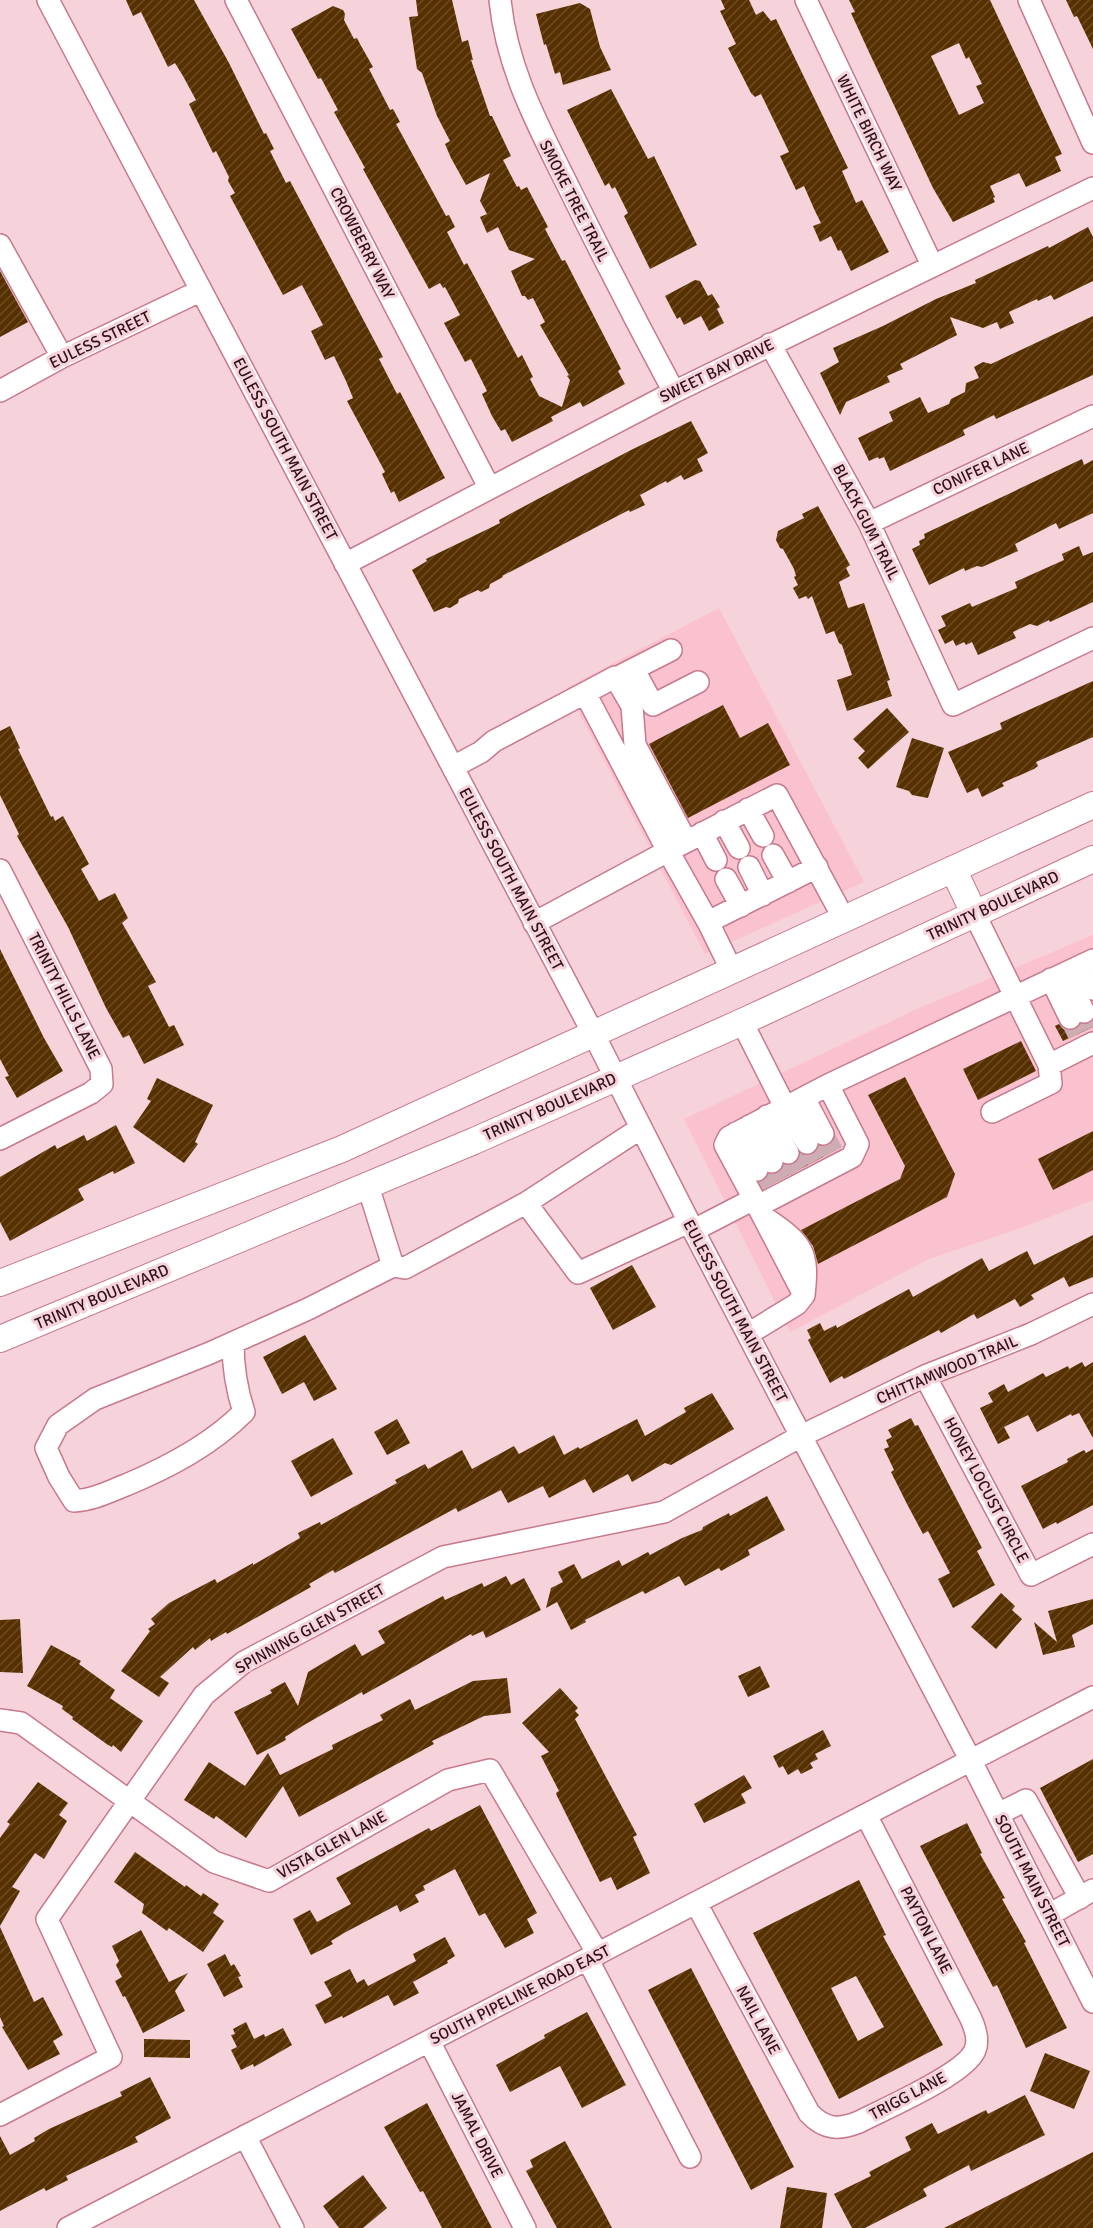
<svg xmlns="http://www.w3.org/2000/svg" width="1093" height="2228" viewBox="0 0 1093 2228" font-family="Signika,sans-serif">
<defs>
<pattern id="building-hatch" width="6" height="6" patternUnits="userSpaceOnUse" patternTransform="scale(1.5)"><rect width="6" height="6" fill="#573000"/><path d="M-1 1l2-2M0 6l6-6M5 7l2-2" fill="none" stroke="#6c4b25"/></pattern>
</defs>
<rect width="100%" height="100%" fill="#f6d3da"/>
<path fill="#fac1ce" d="M719,608L864,882L705,954L566,688Z
M1093,935V1200L1024,1227L929,1259L790,1332L684,1119L917,1009Z"/>
<path fill="url(#building-hatch)" fill-rule="evenodd" d="M126,0H194L229,63L264,134L266,133L274,149L270,151L286,183L290,181L383,357L379,359L397,394L400,392L445,478L399,502L394,491L391,493L382,474L385,472L347,401L353,398L346,381L334,356L325,360L311,331L323,325L302,285L283,295L230,196L235,193L228,181L229,177L216,151L213,153L189,104L196,100L183,76L175,63L168,67L141,12L133,16Z
M416,0H452L462,42L468,40L473,60H471L490,116H492L511,156L503,160L517,187L519,186L521,190L527,187L548,227L545,229L562,261L565,260L601,330L621,369L618,371L625,384L583,407L580,402L551,417L553,421L512,442L505,429L501,431L492,416L482,394L487,391L471,359L465,362L444,323L460,315L445,287L443,288L440,283L429,289L363,169L365,168L334,112L338,110L321,78L318,79L291,29L333,6L343,10L345,14L344,20L354,39L357,38L360,44L373,67L369,69L390,110L393,109L400,122L396,124L446,216L449,215L455,227L447,232L464,265L467,263L518,358L522,355L533,377L530,379L539,396L562,407L570,380L567,376L569,375L540,325L545,322L533,298L528,300L525,296H522L511,271L535,259L509,250L498,227L487,233L480,217L487,214L480,201L490,173L466,185L451,158L445,144L450,141L437,116L422,73L417,69L409,17L418,16Z
M721,0H749L756,15L763,11L771,21L776,19L848,168L842,171L856,203L862,200L889,252L851,271L841,250L838,251L831,236L820,242L813,226L821,223L815,211L804,186L796,190L780,156L789,152L761,94L755,97L751,93L728,48L736,44L720,11L725,9Z
M849,0H990L1062,154L1055,157L1061,171L1026,187L1019,173L990,186L995,197L993,198L995,202L953,222L933,188L868,50L851,13L855,12ZM959,43L966,59L969,57L982,84L976,86L984,103L959,115L931,56Z
M1066,0H1093V49L1077,16L1074,17Z
M580,3L590,9L600,47L611,70L563,85L560,72L555,74L546,44L544,45L536,14Z
M611,89L648,159L654,156L697,245L650,269L624,216L628,213L615,187L612,189L609,183L605,186L567,110Z
M1088,227L1093,237V281L1054,300L1051,295L1038,301L1037,299L1009,312L1014,323L1000,329L997,322L983,328L950,317L957,335L900,364L903,369L887,376L890,382L846,402L840,415L820,373L839,362L833,348L883,326L936,299L976,283L975,280L1048,246L1049,248Z
M0,271L28,322L0,337Z
M695,280L700,281L708,296L712,294L720,307L717,309L724,323L709,331L701,316L684,325L680,317L677,319L665,296Z
M1093,316V375L996,419L994,415L963,430L965,435L890,471L884,457L879,459L878,457L869,461L858,438L893,421L889,412L920,397L928,413L949,404L951,399L965,392L966,383L979,378L974,367L983,362L991,364Z
M691,421L708,453L697,459L703,471L684,480L681,475L667,483L666,481L640,495L645,505L630,512L629,510L502,576L503,577L490,584L489,588L481,592L478,590L459,599L458,603L450,608L446,607L434,612L412,570L427,561L426,559L488,529L500,523L499,520L534,501L631,450Z
M1082,459L1084,465L1093,460V513L1059,529L1056,523L1015,544L1018,551L982,567L977,566L965,571L964,568L929,585L912,549L920,545L919,541L925,538L924,534Z
M818,506L850,565L846,568L850,576L839,582L848,608L864,603L890,680L887,681L892,696L847,711L837,680L852,675L842,645L839,643L834,631L826,634L812,596L808,599L806,596L799,599L793,588L798,585L794,577L796,576L794,569L783,549L780,548L776,540L778,531L804,518L802,514Z
M1079,546L1083,556L1093,552V602L1050,622L1049,620L1037,626L1030,624L1013,632L1016,638L978,655L972,642L966,645L964,642L956,646L953,640L945,644L938,630L946,626L941,616L970,603L972,607L1017,588L1015,582L1064,560L1062,554Z
M1093,681V737L1036,762L1038,766L1034,769L1002,783L1004,786L982,797L978,788L967,793L948,752L1002,729L1000,723Z
M723,705L740,738L768,723L790,765L688,818L649,744Z
M887,708L909,732L868,769L858,758L865,751L853,739Z
M10,726L20,748L18,749L51,817L53,816L55,821L63,816L89,864L81,869L99,901L115,893L128,918L122,923L156,982L148,986L169,1027L174,1025L184,1045L144,1064L129,1035L123,1038L106,1008L68,927L17,836L19,834L0,795V731Z
M912,738L944,748L928,798L912,795L909,791L896,787Z
M0,949L44,1038L63,1071L17,1098L5,1077L9,1076L0,1059Z
M1093,1021V1027L1063,1041L1055,1026L1059,1024L1063,1029L1070,1031L1076,1029L1081,1024H1089Z
M1021,1041L1036,1071L978,1100L963,1069Z
M905,1077L955,1174L947,1197L818,1264L813,1246L801,1230L900,1179L905,1166L868,1095Z
M157,1078L213,1105L195,1142L198,1144L184,1163L133,1127L151,1101L147,1099Z
M116,1125L135,1163L114,1174L113,1171L78,1189L84,1200L10,1241L0,1222V1177L55,1145L57,1149L84,1135L87,1141Z
M1093,1131V1170L1053,1190L1038,1159Z
M832,1143L836,1150L763,1189L759,1182L764,1181L769,1174L778,1173L784,1165L795,1164L801,1154L807,1156L813,1154L819,1146L828,1145Z
M1093,1235V1277L1069,1287L1064,1277L1031,1295L1034,1299L1020,1307L1015,1299L977,1319L974,1314L941,1333L939,1330L844,1379L842,1376L830,1383L808,1340L811,1338L807,1330L820,1323L824,1331L836,1325L837,1328L909,1289L913,1297L982,1258L989,1271L1027,1251L1034,1265Z
M632,1265L656,1307L613,1330L590,1288Z
M305,1335L337,1389L314,1401L304,1382L282,1394L263,1357Z
M1082,1362L1085,1367L1093,1362V1438L1079,1413L1072,1416L1071,1414L1037,1432L1028,1415L1004,1427L1010,1438L998,1444L980,1408L993,1402L988,1393L1004,1384L1008,1392L1043,1373L1046,1377L1068,1366L1069,1369Z
M712,1393L734,1429L671,1465L665,1463L632,1482L628,1474L593,1493L585,1479L549,1498L543,1486L508,1503L501,1490L458,1512L456,1508L335,1573L333,1570L309,1584L311,1587L227,1634L226,1632L211,1641L210,1638L195,1650L193,1647L160,1677L169,1683L159,1697L121,1671L150,1631L148,1629L155,1624L151,1619L169,1603L215,1579L217,1583L253,1563V1565L300,1538L298,1533L320,1522L321,1525L397,1483L395,1480L425,1464L428,1469L462,1450L472,1469L514,1446L519,1454L554,1435L564,1455L578,1447L580,1449L637,1419L645,1436L686,1412L684,1408Z
M911,1418L915,1426L918,1425L982,1548L977,1551L995,1585L953,1608L938,1579L950,1573L928,1531L923,1534L907,1504L891,1472L894,1470L884,1449L889,1447L886,1440L892,1437L888,1430Z
M397,1419L410,1443L387,1455L374,1432Z
M333,1438L353,1474L311,1497L291,1461Z
M1093,1449V1505L1057,1524L1056,1522L1043,1529L1021,1486L1068,1462L1067,1459L1084,1450L1086,1453Z
M767,1496L785,1530L748,1550L750,1555L721,1571L719,1568L685,1586L679,1576L645,1594L643,1591L585,1620L586,1622L571,1630L557,1602L546,1608L551,1588L563,1582L558,1572L574,1564L582,1579L619,1560L622,1566L648,1552L650,1555L682,1538L702,1530L703,1527L729,1513L730,1516Z
M506,1576L511,1585L524,1578L541,1610L486,1638L483,1631L472,1636L471,1634L392,1679L363,1695L362,1692L304,1725L285,1737L286,1740L257,1755L234,1712L272,1693L270,1690L285,1682L298,1706L308,1672L355,1644L362,1656L385,1643L378,1631L443,1596L445,1600L482,1583L484,1587Z
M1001,1593L1015,1606L1012,1610L1022,1619L996,1649L971,1627Z
M1093,1599V1624L1072,1635L1075,1647L1043,1655L1034,1622L1057,1642L1048,1611Z
M20,1619L23,1673L0,1672V1620Z
M51,1645L81,1661L79,1664L115,1690L110,1698L143,1721L121,1752L113,1745L112,1747L108,1745L72,1719L73,1717L62,1709L63,1706L27,1686Z
M760,1666L770,1687L748,1697L738,1676Z
M507,1678L511,1713L484,1716L432,1741L434,1744L299,1817L283,1786L246,1838L216,1816L214,1819L184,1800L209,1762L245,1786L268,1753L280,1775L333,1749L332,1745L383,1720L380,1715L410,1699L415,1710L473,1681Z
M560,1688L578,1708L575,1711L579,1715L575,1719L637,1835L633,1837L650,1873L617,1890L611,1877L600,1882L557,1796L556,1793L559,1791L541,1756L549,1752L522,1723Z
M823,1730L831,1746L815,1754L818,1759L810,1763L813,1768L801,1774L798,1769L788,1775L783,1766L779,1768L773,1756Z
M1093,1759V1854L1078,1862L1040,1788Z
M744,1775L752,1788L741,1794L746,1803L704,1823L694,1804Z
M38,1782L68,1803L59,1815L67,1821L44,1859L35,1853L12,1887L20,1891L0,1926V1838L10,1824L7,1822Z
M480,1805L537,1913L527,1919L534,1933L505,1948L485,1913L479,1916L455,1869L423,1886L425,1890L415,1895L419,1902L400,1912L397,1905L344,1933L331,1941L333,1944L311,1955L293,1919L310,1910L317,1922L351,1904L336,1878L429,1828L431,1831Z
M967,1823L982,1853L980,1854L1005,1898L1002,1899L1026,1942L1024,1943L1067,2028L1026,2048L997,1985L993,1987L920,1846Z
M135,1852L185,1887L186,1885L201,1896L203,1893L219,1904L213,1913L224,1921L203,1952L169,1928L167,1931L142,1913L144,1904L114,1882Z
M859,1880L886,1935L883,1936L943,2045L839,2099L753,1933ZM856,1976L884,2027L858,2041L831,1988Z
M0,1927L34,2002L43,1997L63,2035L53,2041L60,2054L28,2070L2,2027L4,2026L0,2017Z
M141,1930L169,1982L188,1973L175,1991L185,2011L143,2033L125,1996L123,1997L115,1981L122,1977L116,1965L119,1961L112,1946Z
M445,1937L455,1956L447,1961L448,1963L413,1982L419,1993L394,2006L388,1995L343,2018L342,2016L325,2024L315,2005L332,1996L324,1982L350,1969L357,1983L364,1979L368,1986L416,1961L413,1954Z
M225,1954L231,1966L234,1964L241,1976L238,1977L243,1987L224,1997L207,1964Z
M691,1968L794,2167L751,2190L648,1990Z
M587,2012L626,2085L582,2108L560,2066L510,2092L496,2065L545,2038L544,2035Z
M246,2022L254,2039L264,2034L265,2037L283,2028L292,2045L254,2067L253,2064L241,2070L231,2050L237,2047L231,2035L235,2034L233,2029Z
M144,2039L190,2040V2058L144,2057Z
M1045,2053L1090,2071L1074,2109L1030,2091Z
M150,2077L171,2118L135,2137L138,2142L66,2176L68,2180L46,2191L44,2188L0,2211V2136L10,2155L35,2141L34,2138L49,2129L122,2096L120,2092Z
M1025,2095L1045,2135L971,2171L969,2165L923,2189L927,2196L865,2228H852L834,2194L871,2176L869,2172L911,2150L905,2137L932,2123L938,2134L986,2110L988,2114Z
M427,2103L482,2209L492,2228H442L423,2191L420,2192L384,2127Z
M565,2141L599,2203L612,2228H557L526,2171L533,2167L530,2160Z
M1093,2152V2228H944L968,2216Z
M363,2175L387,2208L363,2228H339L323,2206Z
M787,2187L827,2193L822,2228H780Z"/>
<g fill="none" stroke-linecap="round" stroke-linejoin="round">
<path stroke="#ceacb4" stroke-width="21" stroke-dasharray="21 10" stroke-linecap="butt" d="M1084,1012L1091,1028
M1070,1018L1078,1034
M823,1134L833,1152
M807,1143L817,1160
M788,1153L799,1170
M772,1162L782,1179
M757,1170L768,1187"/>
<g stroke="#c7798d" stroke-width="24">
<path id="minor" d="M48,0L594,1035L689,1222L971,1761L1093,2002
M236,0L489,487
M500,0C507,71 540,129 571,192C604,259 638,325 674,392
M806,0L932,265
M1029,0L1093,143
M0,245L62,357
M770,344L869,523L953,705L1093,638
M0,391L62,357L200,291
M869,523L1093,416
M345,564L674,392L1093,188
M634,670L653,705L698,682
M622,675L671,650
M585,693L615,677L632,706L635,745L686,841
M453,767L481,752L494,741L585,693L668,851L777,795L844,919
M748,809L763,836
M724,821L739,848
M702,833L716,860
M773,855L788,882
M749,867L763,895
M0,870L101,1069L102,1084L91,1093L0,1139
M726,879L741,906
M975,915L1049,1065L1093,1043
M708,922L817,867
M534,923L668,851L708,922L732,971
M1081,966L1093,989
M1065,974L1084,1012
M1051,979L1070,1018
M742,1022L785,1107L807,1143
M804,1098L823,1134
M992,1112L1051,1083L1049,1065
M767,1116L788,1153
M749,1126L772,1162
M736,1133L757,1170
M368,1186L393,1266L405,1268L526,1203L578,1273L689,1222
M526,1203L641,1128
M758,1206L852,1157L858,1144L828,1085
M768,1220C803,1244 809,1252 804,1295
M694,1230L754,1199L725,1145L729,1137L828,1085L1093,960
M748,1334L797,1304L804,1295L754,1199
M233,1343C233,1368 236,1388 244,1412C211,1445 169,1467 126,1485C108,1492 93,1500 74,1501L59,1477L46,1448L58,1425L95,1399L210,1353L308,1309L393,1266
M925,1376L1031,1575L1093,1544
M0,1720L21,1723L214,1862L269,1881L448,1780L490,1770L598,1954
M998,1814L1026,1800L1080,1898
M696,1903L809,2113C825,2130 839,2130 859,2122C884,2109 966,2074 975,2050C980,2038 973,2022 967,2011L866,1815
M1049,1915L1093,1890
M588,1960L690,2157
M429,2041L525,2228
M0,2115L111,2057L47,1919L204,1695L244,1662L443,1557L664,1512L801,1436L925,1376L1031,1334L1093,1304
M245,2136L293,2228
M68,2228L1093,1697"/>
</g>
<g stroke="#c7798d" stroke-width="28">
<path id="major" d="M953,869L975,915
M0,1283L342,1149L1093,805
M0,1339L474,1141L742,1022L1093,859"/>
</g>
<use href="#minor" stroke="#fff" stroke-width="21"/>
<use href="#major" stroke="#fff" stroke-width="26"/>
</g>
<g text-anchor="middle" dominant-baseline="central" stroke-width="6" stroke-linejoin="round" paint-order="stroke">
<g font-size="16" fill="#2f111a" stroke="#f6d3da">
<text transform="translate(869 133) rotate(64)">WHITE BIRCH WAY</text>
<text transform="translate(574 201) rotate(63)">SMOKE TREE TRAIL</text>
<text transform="translate(362 243) rotate(63)">CROWBERRY WAY</text>
<text transform="translate(100 340) rotate(-26)">EULESS STREET</text>
<text transform="translate(717 371) rotate(-26)">SWEET BAY DRIVE</text>
<text transform="translate(285 449) rotate(62)">EULESS SOUTH MAIN STREET</text>
<text transform="translate(981 469) rotate(-25)">CONIFER LANE</text>
<text transform="translate(866 522) rotate(63)">BLACK GUM TRAIL</text>
<text transform="translate(511 879) rotate(62)">EULESS SOUTH MAIN STREET</text>
<text transform="translate(993 906) rotate(-25)">TRINITY BOULEVARD</text>
<text transform="translate(64 996) rotate(63)">TRINITY HILLS LANE</text>
<text transform="translate(550 1107) rotate(-24)">TRINITY BOULEVARD</text>
<text transform="translate(102 1297) rotate(-23)">TRINITY BOULEVARD</text>
<text transform="translate(735 1311) rotate(62)">EULESS SOUTH MAIN STREET</text>
<text transform="translate(947 1370) rotate(-23)">CHITTAMWOOD TRAIL</text>
<text transform="translate(986 1490) rotate(62)">HONEY LOCUST CIRCLE</text>
<text transform="translate(310 1629) rotate(-29)">SPINNING GLEN STREET</text>
<text transform="translate(332 1845) rotate(-29)">VISTA GLEN LANE</text>
<text transform="translate(1032 1881) rotate(63)">SOUTH MAIN STREET</text>
<text transform="translate(926 1930) rotate(63)">PAYTON LANE</text>
<text transform="translate(520 1995) rotate(-27)">SOUTH PIPELINE ROAD EAST</text>
<text transform="translate(758 2020) rotate(62)">NAIL LANE</text>
<text transform="translate(908 2096) rotate(-28)">TRIGG LANE</text>
<text transform="translate(477 2135) rotate(63)">JAMAL DRIVE</text>
</g>
</g>
</svg>
